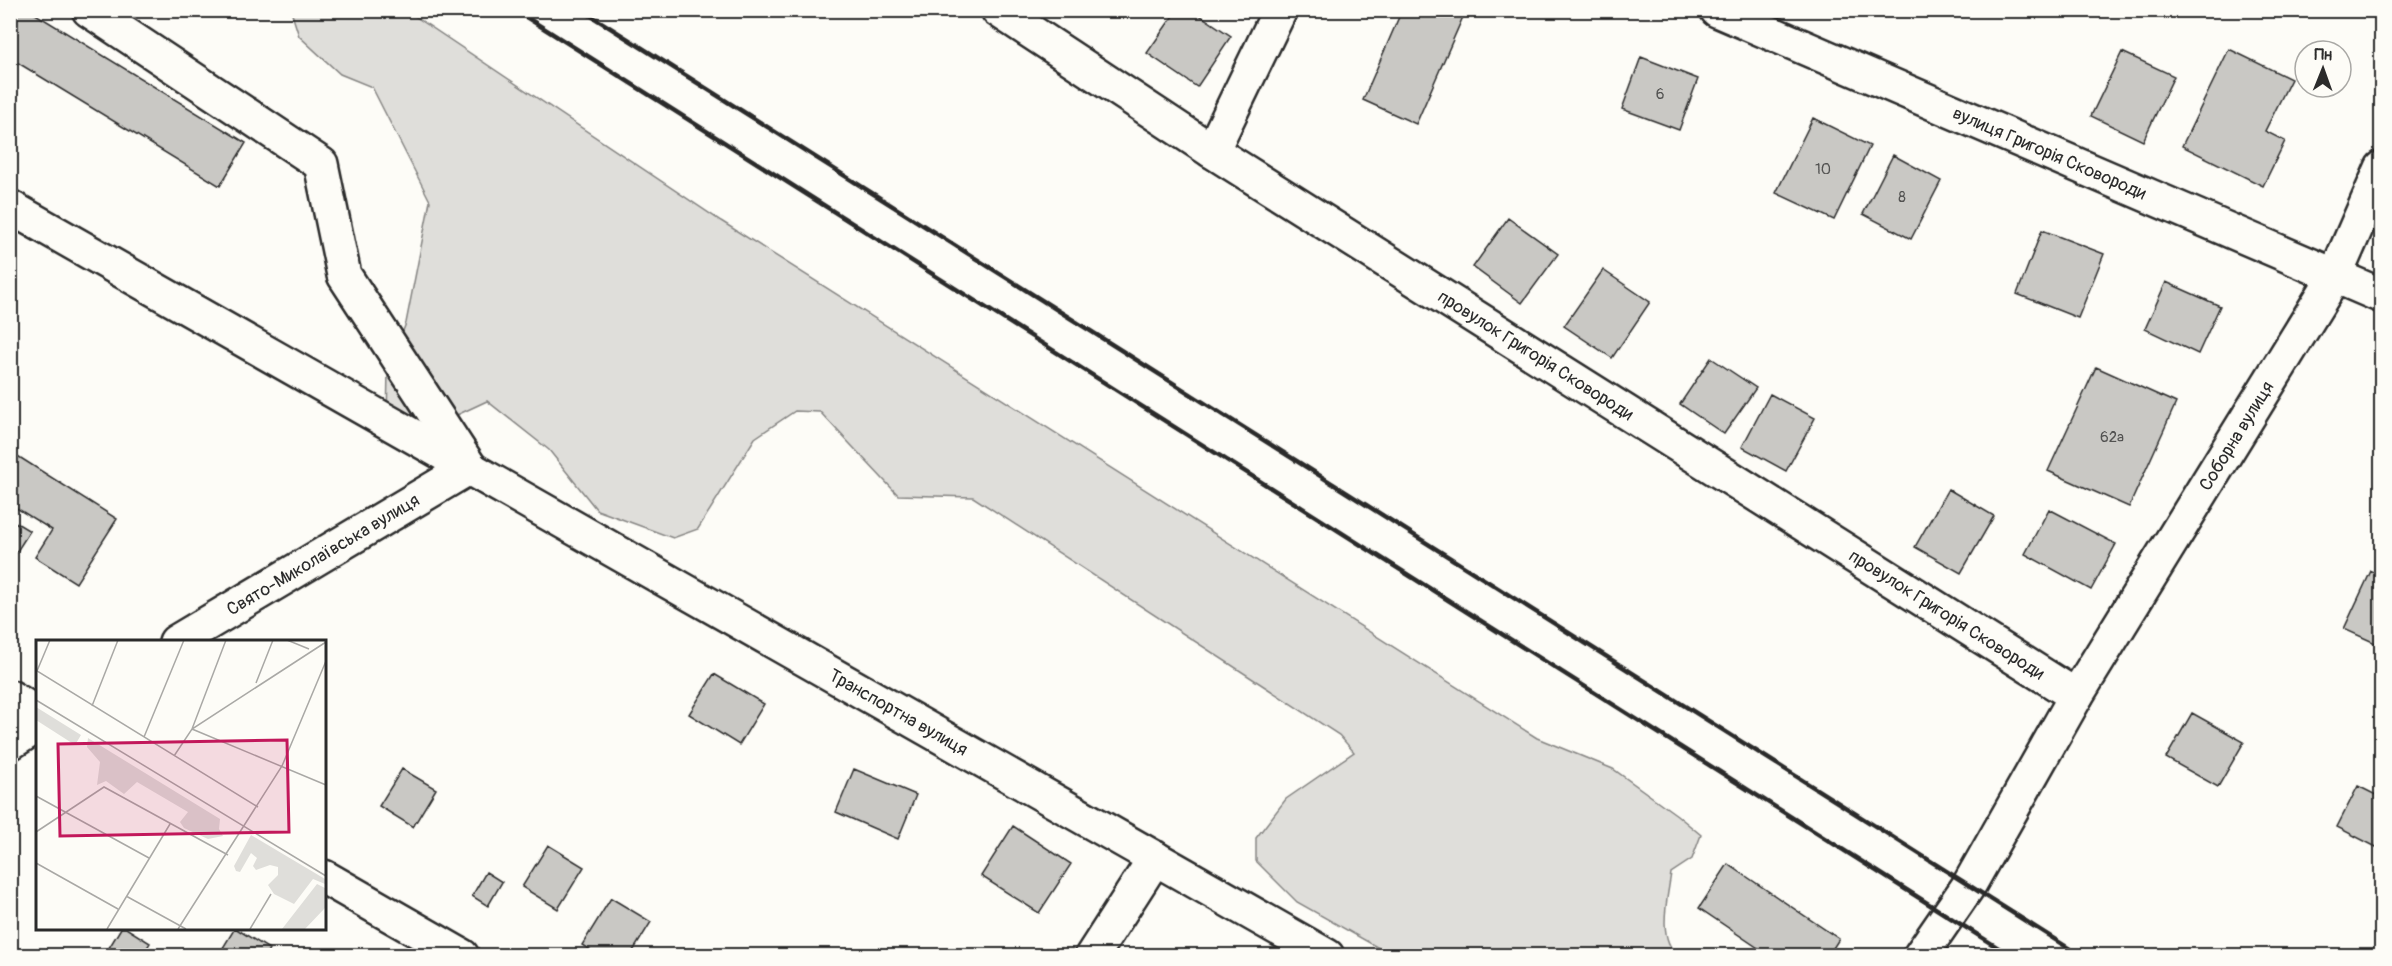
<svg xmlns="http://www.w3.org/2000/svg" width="2392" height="966" viewBox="0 0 2392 966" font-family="Pangolin,sans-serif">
<rect width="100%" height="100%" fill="#fdfcf7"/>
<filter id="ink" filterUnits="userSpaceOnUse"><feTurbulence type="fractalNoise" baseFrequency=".0167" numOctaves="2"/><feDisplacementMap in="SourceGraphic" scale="12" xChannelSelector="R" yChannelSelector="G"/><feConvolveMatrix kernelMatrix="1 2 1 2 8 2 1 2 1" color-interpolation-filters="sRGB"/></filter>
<g filter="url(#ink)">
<path fill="#dfdeda" stroke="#858482" stroke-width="1.5" d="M291,11H407L721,221L1537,738L1613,769L1677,815L1701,835L1692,859L1671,873C1668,896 1656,939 1678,955H1391L1297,902L1256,861V838L1286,799L1354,752L1339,735L973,497L898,495L820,412L795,411L755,438L698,529L673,538L597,510L549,450L487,401L399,442L387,421L388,370L406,323L430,201L372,87L340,74L299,36Z"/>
<path fill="#c9c8c4" stroke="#2b2b2b" stroke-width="1.5" d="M10,10H29L246,143L220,186L10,58Z
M1177,10H1192L1231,36L1197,87L1147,53Z
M1402,10H1466L1416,124L1363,100Z
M2229,49L2291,79L2265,131L2285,141L2263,186L2182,146Z
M2122,52L2174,76L2143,141L2091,116Z
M1641,57L1698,79L1679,130L1622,109Z
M1813,118L1870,146L1834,220L1776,193Z
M1893,155L1941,181L1911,239L1863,214Z
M1508,218L1558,254L1522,303L1473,267Z
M2042,230L2104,254L2078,318L2017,294Z
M1603,270L1650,302L1612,358L1564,326Z
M2166,282L2220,306L2198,354L2145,329Z
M1711,358L1756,388L1724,434L1680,404Z
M2096,367L2176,403L2129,507L2048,471Z
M1770,394L1815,418L1786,471L1742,447Z
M16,455L117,519L76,583L35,557L52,530L10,504V464Z
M1948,489L1994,516L1961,573L1915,547Z
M2049,509L2116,544L2091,590L2025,554Z
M10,519L30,531L10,562Z
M2371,571L2382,576V646L2344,629Z
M714,674L764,704L739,745L689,714Z
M2192,713L2244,742L2218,787L2166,758Z
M402,769L436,789L413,827L379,806Z
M854,769L916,795L898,839L836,812Z
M2358,786L2382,798V850L2337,827Z
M1013,826L1071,864L1039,913L981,876Z
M548,845L584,867L558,909L522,887Z
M1728,864L1839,939L1828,956H1770L1699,908Z
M486,872L502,882L488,906L472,896Z
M611,898L651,922L630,956H599L582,945Z
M121,928H126L150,943L142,956H104Z
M235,928L269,949L265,956H218Z"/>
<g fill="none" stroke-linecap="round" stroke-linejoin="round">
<g stroke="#2b2b2b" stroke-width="38">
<g id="minor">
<path d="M89,10L321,164L344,275L467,463"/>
<path id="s1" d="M998,10L1212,151L2076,696"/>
<path id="s2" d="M1717,10L2382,296"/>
<path d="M1212,151L1280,10"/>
<path id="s3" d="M10,207L1327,956"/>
<path id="s4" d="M176,642L470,467"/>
<path d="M10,697L38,714"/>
<path d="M10,743L38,725"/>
<path d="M324,877L462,956"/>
<path d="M1092,956L1155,858"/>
<path id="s5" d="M1920,956L1969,885L2076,696L2335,276L2382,168"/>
</g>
</g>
<use href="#minor" stroke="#fdfcf7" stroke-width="33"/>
<path stroke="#2b2b2b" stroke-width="4.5" d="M515,10L2011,956
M582,10L2081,956"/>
</g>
</g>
<g text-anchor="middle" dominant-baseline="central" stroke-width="4.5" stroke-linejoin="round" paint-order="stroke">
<g font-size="15" fill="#525251">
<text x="1660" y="94">6</text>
<text x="1823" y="169">10</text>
<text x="1902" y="197">8</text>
<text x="2112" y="437">62а</text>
</g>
<g font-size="18" fill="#2b2b2b" stroke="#fdfcf7">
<text stroke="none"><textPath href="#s2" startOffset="362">вулиця Григорія Сковороди</textPath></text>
<text stroke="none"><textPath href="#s1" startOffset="639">провулок Григорія Сковороди</textPath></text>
<text stroke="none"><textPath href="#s5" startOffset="609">Соборна вулиця</textPath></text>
<text stroke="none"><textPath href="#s4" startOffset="171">Свято-Миколаївська вулиця</textPath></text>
<text stroke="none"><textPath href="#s1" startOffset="1125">провулок Григорія Сковороди</textPath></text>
<text stroke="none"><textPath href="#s3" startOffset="1022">Транспортна вулиця</textPath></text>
</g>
</g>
<g transform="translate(36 640)">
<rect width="290" height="290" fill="#fdfcf7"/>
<path d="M0,67L45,95L39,105L0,80ZM52,98L184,179L183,189L187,196L172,199L148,188L144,182L152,172L101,142L88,154L70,141L61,145L64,122L51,107ZM215,195L289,239V244L277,239L258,264L238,254L232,245L242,235V227L234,225L220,230L217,226L221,218L215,213L204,232L200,231L198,226ZM281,244L289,248V268L269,289H246Z" fill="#dfdeda"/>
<path fill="none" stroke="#a9a8a5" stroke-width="1.5" d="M14,0L1,31L222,167M190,0L156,89L290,145M251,0L273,9M220,43L237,0M0,60L290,236M56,66L82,0M108,97L148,0M138,116L156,89L290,2M0,156L113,218M0,192L68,147L192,215M0,223L82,269M90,256L150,289M71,289L134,184M142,289L246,126L290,21M214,289L235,254"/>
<path fill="#c2185b" fill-opacity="0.15" stroke="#c2185b" stroke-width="3" d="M251,100L253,192L24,196L22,104Z"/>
<rect width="290" height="290" fill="none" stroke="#2b2b2b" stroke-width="3"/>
</g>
<rect width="2392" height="966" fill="none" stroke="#fdfcf7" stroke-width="36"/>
<rect x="18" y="18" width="2356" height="930" fill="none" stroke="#2b2b2b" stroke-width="2" filter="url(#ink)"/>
<g transform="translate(2323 69) rotate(1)"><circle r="28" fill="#fdfcf7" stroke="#a9a8a5" stroke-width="1.5"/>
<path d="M0-4.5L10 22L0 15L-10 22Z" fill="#2b2b2b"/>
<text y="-9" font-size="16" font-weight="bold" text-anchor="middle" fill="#2b2b2b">Пн</text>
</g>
</svg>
